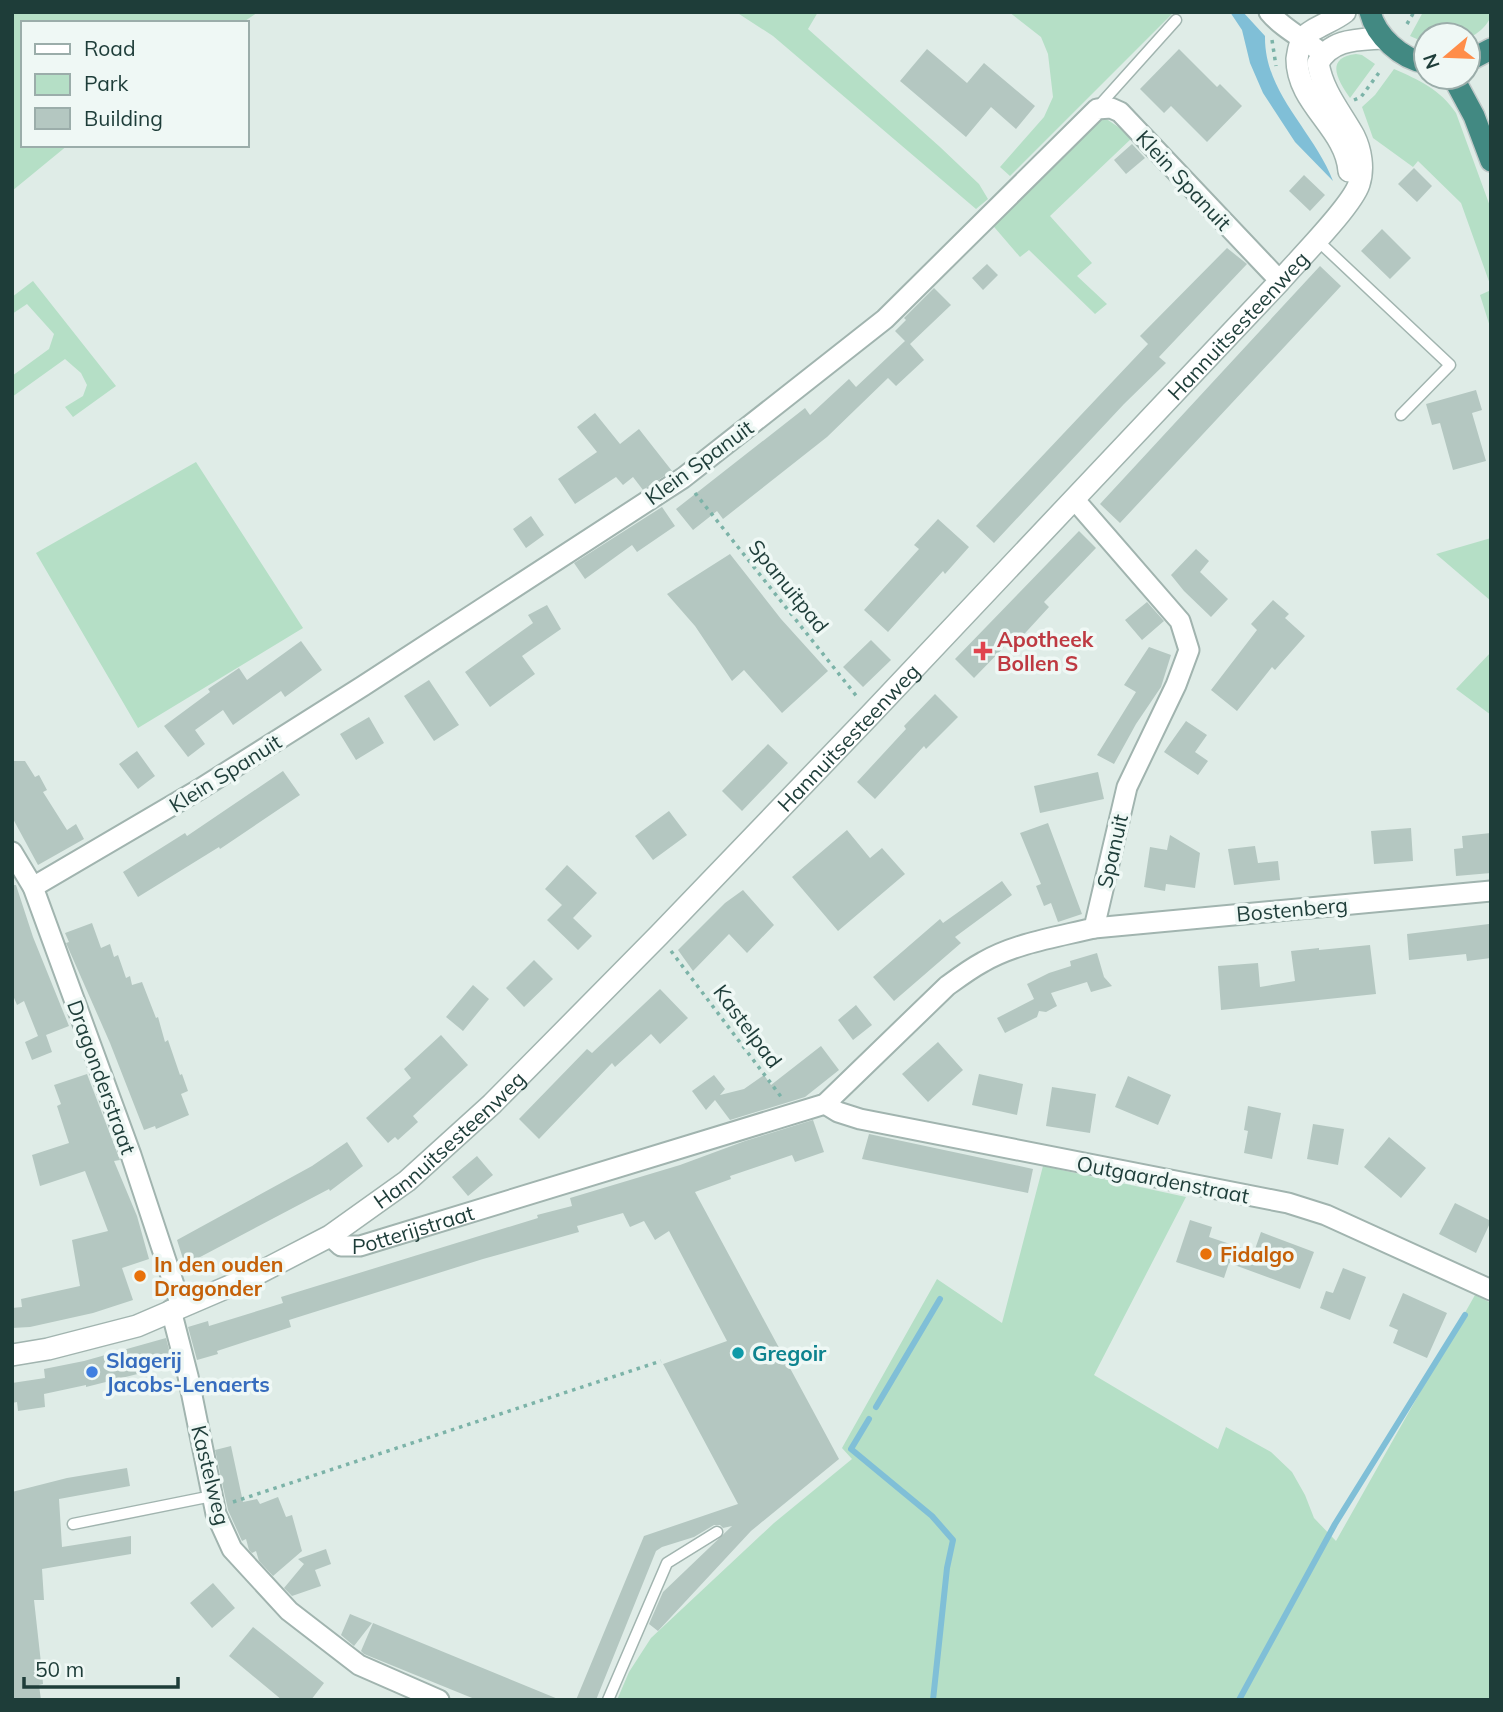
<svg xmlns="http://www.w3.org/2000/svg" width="1503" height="1712" viewBox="0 0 1503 1712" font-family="Mulish,sans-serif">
<rect width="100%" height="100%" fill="#dfece7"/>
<path fill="#b5dfc6" d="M12,12H258L242,23H23V145H68L12,191Z
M736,12H818L808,29L940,147L979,184L988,199L976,209L773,36Z
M1009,12H1174L1010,176L1000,167L1044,117L1053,97L1048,54L1041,37Z
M1423,12H1491C1491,24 1478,33 1468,39V35H1426V43L1410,36Z
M1356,54L1362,55L1375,64L1350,98C1339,82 1323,58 1356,54Z
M1394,69C1419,80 1440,89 1456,113L1491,209V287L1461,203L1418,161L1413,167L1373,138L1362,107L1375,95Z
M1095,119L1108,120L1133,137L1050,216L1092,263L1077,276L1107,304L1095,314L1029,250L1020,257L989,221Z
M33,281L116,386L73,417L65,407L83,396L87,385L81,373L65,359L12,397V376L49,349L54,334L27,304L12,314V297Z
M1491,290V330L1480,295Z
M196,462L303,628L138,728L36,553Z
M1491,538V601L1436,554Z
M1491,652V715L1456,689Z
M1043,1166L1186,1197L1094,1375L1218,1449L1226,1427L1271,1452L1292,1472L1305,1495L1314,1518L1336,1541L1475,1295L1491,1303V1700H617L629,1672L651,1638L774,1523L852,1459L842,1448L937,1279L1002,1323Z"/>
<path fill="#80bfd7" d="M1230,12H1243L1265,36C1264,93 1314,131 1333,181L1295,142L1263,93L1250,63L1242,30Z"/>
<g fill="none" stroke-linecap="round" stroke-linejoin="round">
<path stroke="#80bfd7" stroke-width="6" d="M876,1407L940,1299
M869,1419L851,1449L932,1516L953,1540L947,1568L933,1700
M1239,1700L1335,1524L1465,1315"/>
</g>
<path fill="#b4c7c1" d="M927,49L967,83L984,63L1035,106L1016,129L991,107L966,137L900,81Z
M1179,49L1217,87L1220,84L1242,106L1207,142L1171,106L1164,113L1140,89Z
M1132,144L1145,158L1126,174L1114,160Z
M1414,168L1432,186L1417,202L1398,184Z
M1304,175L1325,195L1310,211L1289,191Z
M1382,229L1411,258L1390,279L1361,251Z
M1227,248L1247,264L1159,357L1166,363L1124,404L994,543L976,526L1148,344L1140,336Z
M987,264L998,275L983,290L972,278Z
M1320,266L1341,286L1120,523L1100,504Z
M934,288L951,305L910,344L924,360L896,386L888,378L827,437L723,519L717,511L693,530L676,509L805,408L810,415L849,379L856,387L905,341L895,331L906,320L904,318Z
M1476,390L1482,410L1472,413L1486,461L1453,470L1440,423L1432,425L1426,404Z
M595,413L620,444L639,429L672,471L643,490L633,477L623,485L616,477L575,504L558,479L597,452L577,427Z
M662,507L675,526L637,552L632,545L585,579L574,563Z
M531,516L544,535L526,548L513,529Z
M938,519L969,547L945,574L943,571L888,632L864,610L919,549L914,545Z
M1079,531L1096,548L1044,602L1049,607L1015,644L1011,640L974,678L955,659Z
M1196,549L1209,561L1200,572L1228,599L1211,617L1184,591L1171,575Z
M730,554L781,619L828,671L782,713L744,670L732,681L695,626L667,594Z
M1273,600L1289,614L1285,618L1305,636L1275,670L1272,667L1237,711L1211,690L1257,630L1251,624Z
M1147,602L1164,621L1142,640L1125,620Z
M547,605L561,629L522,656L535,674L490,707L465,672L533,623L528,615Z
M871,640L891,660L863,687L843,667Z
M301,641L322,670L285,697L281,691L233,725L223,710L195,730L205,744L188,757L164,726L210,692L208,689L239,668L247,680Z
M1149,647L1171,655L1161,687L1136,724L1114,764L1097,755L1136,692L1124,685Z
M429,680L459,725L434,741L404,696Z
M935,694L958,717L926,749L924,746L875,799L857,782L906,729L904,726Z
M369,717L384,743L356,760L340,734Z
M1186,721L1207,735L1195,752L1208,761L1198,775L1164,752Z
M768,744L788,763L742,811L722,791Z
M137,751L155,776L138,789L119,764Z
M12,761H25L35,777L39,775L47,790L43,792L67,830L76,824L84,839L38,865L12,817Z
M283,771L300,795L220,849L219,847L138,897L123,872L185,833L187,836Z
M1098,772L1104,799L1040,813L1034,786Z
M669,811L687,835L653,860L635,836Z
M1048,823L1082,914L1058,922L1051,903L1044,906L1036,886L1041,884L1020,833Z
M1411,828L1413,861L1374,864L1371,831Z
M847,830L870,858L882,848L905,874L838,931L792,877Z
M1491,833V873L1456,876L1454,849L1463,848L1462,836Z
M1170,835L1200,853L1195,888L1166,884L1165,891L1144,887L1150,847L1167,850Z
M1255,846L1258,863L1278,861L1280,880L1234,885L1228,849Z
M567,865L597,893L573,918L592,936L578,950L547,920L562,905L545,889Z
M1002,881L1012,895L955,937L961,943L894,1001L873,977L940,919L943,923Z
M12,885H16L33,937L69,1026L46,1035L52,1052L32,1060L25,1042L38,1036L24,1001L17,1005L12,993Z
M743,890L774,925L747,953L729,934L693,971L678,950L725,903Z
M92,923L101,948L110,944L114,957L118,955L126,978L130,976L132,985L142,982L156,1018L158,1017L165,1042L168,1040L180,1075L182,1074L188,1091L181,1094L189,1115L156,1129L155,1126L144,1130L110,1043L66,943L69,942L65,933Z
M1489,924L1491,958L1467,961L1466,954L1409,960L1407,934Z
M1370,945L1376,994L1221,1010L1218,966L1258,963L1260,987L1295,981L1291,951L1319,948V950Z
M1097,953L1104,977L1112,986L1091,992L1087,982L1051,993L1057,1006L1046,1012L1039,1011L1037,1017L1005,1033L997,1018L1034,999L1027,984L1049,973L1071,966L1070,961Z
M534,960L553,979L524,1007L506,988Z
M473,985L489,999L463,1031L446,1017Z
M660,989L688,1018L660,1044L651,1034L615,1067L612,1063L539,1139L519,1119L587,1049L592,1053Z
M856,1005L872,1025L853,1040L838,1020Z
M441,1035L468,1065L413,1116L418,1122L398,1140L395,1137L388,1143L366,1118L411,1078L404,1069Z
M938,1042L963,1070L928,1102L902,1074Z
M821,1046L839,1070L805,1097L730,1120L715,1100L706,1110L692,1091L714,1075L725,1089L720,1095L744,1089L764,1075L771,1085Z
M87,1074L120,1160L114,1161L137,1216L149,1259L122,1268L133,1300L93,1313L30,1327L12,1328V1308L22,1307L21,1299L80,1286L72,1240L108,1231L85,1171L40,1186L32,1155L69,1143L57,1106L61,1104L54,1085Z
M979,1074L1023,1084L1017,1115L972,1105Z
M1128,1076L1171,1095L1158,1125L1115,1107Z
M1052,1087L1096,1094L1090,1133L1046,1126Z
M1248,1106L1281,1113L1272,1159L1244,1153L1248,1131L1244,1130Z
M813,1120L824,1152L795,1162L792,1155L730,1176L731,1179L695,1192L839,1459L751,1531L658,1631L649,1624L663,1592L732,1526L723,1528L720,1525H714L694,1537L662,1547L656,1551L596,1700H576L644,1536L738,1504L663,1364L727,1341L669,1231L655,1240L644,1221L630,1227L623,1213L577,1226L579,1232L483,1259L289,1320L291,1327L217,1351L218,1354L197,1360L188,1327L208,1321L209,1326L283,1303L281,1297L538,1218L537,1215L572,1206L570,1198L680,1165L745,1141Z
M1313,1124L1344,1129L1338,1165L1307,1159Z
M869,1134L1033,1169L1028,1193L862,1159Z
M1389,1137L1426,1168L1401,1198L1364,1167Z
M347,1142L363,1166L330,1191L329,1189L185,1265L177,1240L312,1166Z
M477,1156L493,1175L468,1196L452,1177Z
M1455,1203L1491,1221L1476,1253L1439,1234Z
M1190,1220L1212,1227L1209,1237L1254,1252L1261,1232L1314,1252L1300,1289L1229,1263L1224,1278L1176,1262Z
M1343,1268L1366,1277L1350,1320L1320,1308L1326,1291L1333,1293Z
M1403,1293L1447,1313L1427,1358L1393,1343L1398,1330L1389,1326Z
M166,1338L173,1365L86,1387V1385L44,1394L45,1407L18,1411L17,1402L12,1403V1383L45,1378L44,1369L84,1361Z
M231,1446L243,1502L257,1499L260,1504L278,1497L286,1517L292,1515L302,1551L273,1576L259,1561L256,1551L252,1553L249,1550L246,1539L242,1541L228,1510L215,1450Z
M127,1468L130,1486L59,1499L62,1547L131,1536V1554L42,1569L44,1600H34L42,1672L43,1684L39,1685L41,1700H12V1492L67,1478Z
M326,1549L331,1564L315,1570L321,1586L292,1596L284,1588L304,1564L298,1559Z
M213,1583L235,1608L212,1628L190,1603Z
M350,1614L372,1623L354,1646L341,1635Z
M373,1623L558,1699L557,1700H477L364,1654L361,1651Z
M253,1627L324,1683L311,1700H282L229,1656Z"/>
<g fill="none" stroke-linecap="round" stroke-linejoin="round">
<g stroke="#a1b4af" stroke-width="13">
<path id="service" d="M1097,108L1176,20
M1317,240L1450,365L1401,415
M73,1524L212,1496
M608,1700L667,1563L717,1532"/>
</g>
<g stroke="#a1b4af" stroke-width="23">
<g id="minor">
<path d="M1269,12C1282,28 1306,40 1323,54"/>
<path d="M12,852L33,887L131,1155L181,1306"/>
<path d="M33,887L200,789L363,686L683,478L885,319L1097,109L1111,108L1120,112L1280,281"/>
<path d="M1094,928L1491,891"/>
<path d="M825,1104L838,1112L860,1119L1288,1203L1326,1215L1491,1290"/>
<path id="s1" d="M330,1236L341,1246H360L825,1104L947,986C958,978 970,969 983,962C1016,943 1057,937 1094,928L1127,787L1176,685L1189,650L1180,621L1074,499"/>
<path d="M171,1310L188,1376L216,1514L232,1549L289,1611L359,1665L439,1700"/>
</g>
</g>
<g stroke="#a1b4af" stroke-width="24">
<g id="tertiary">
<path d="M1345,12C1334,21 1310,29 1303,38C1299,43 1298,53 1297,59C1297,104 1346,128 1349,171"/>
<path id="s2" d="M12,1355L48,1349L137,1326L251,1277L330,1236L407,1181L492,1104L659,935L871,714L1280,281C1298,260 1352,206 1359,184C1364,169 1361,150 1354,136C1340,111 1323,92 1318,63C1332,38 1358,40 1383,38"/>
</g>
</g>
<g stroke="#c0c9c8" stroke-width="24">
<path id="trunk" d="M1370,12C1376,36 1401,59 1426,63
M1468,61L1491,49
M1453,77L1474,116L1491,161"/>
</g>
<path stroke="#7cb3a8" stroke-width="3.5" stroke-dasharray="3.5 5" stroke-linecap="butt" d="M1407,24L1414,12
M1272,40L1276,66
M1354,100L1361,97L1381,70
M695,493L858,698
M671,951L782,1098
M233,1502L661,1361"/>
<use href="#service" stroke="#fff" stroke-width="10"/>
<use href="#minor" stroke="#fff" stroke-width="19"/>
<use href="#tertiary" stroke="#fff" stroke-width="21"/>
<use href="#trunk" stroke="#428982" stroke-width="21"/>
</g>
<path fill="#e0444e" stroke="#eff8f5" stroke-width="2.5" d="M979.5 640.5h7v7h7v7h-7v7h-7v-7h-7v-7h7z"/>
<g fill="#e8710a" stroke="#eff8f5" stroke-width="2.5">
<circle cx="1206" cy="1254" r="7"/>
<circle cx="140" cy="1276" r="7"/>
</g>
<circle fill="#0f9aa8" stroke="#eff8f5" stroke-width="2.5" cx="738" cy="1353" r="7"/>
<circle fill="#3f7fe0" stroke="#eff8f5" stroke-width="2.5" cx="92" cy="1372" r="7"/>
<g text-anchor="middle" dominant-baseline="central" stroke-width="7" stroke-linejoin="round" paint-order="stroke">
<g font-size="21" fill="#1e3d39" stroke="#eff8f5">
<text transform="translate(1184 180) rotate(47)">Klein Spanuit</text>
<text stroke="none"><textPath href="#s2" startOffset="1629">Hannuitsesteenweg</textPath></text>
<text transform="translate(699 462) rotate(-36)">Klein Spanuit</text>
<text transform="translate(789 586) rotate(51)">Spanuitpad</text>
<text stroke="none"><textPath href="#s2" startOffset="1062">Hannuitsesteenweg</textPath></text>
<text transform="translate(225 773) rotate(-32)">Klein Spanuit</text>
<text transform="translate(1112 851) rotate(-77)">Spanuit</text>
<text transform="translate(1292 909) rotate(-5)">Bostenberg</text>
<text transform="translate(748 1026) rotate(53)">Kastelpad</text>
<text transform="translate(102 1077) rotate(70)">Dragonderstraat</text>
<text stroke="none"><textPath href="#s2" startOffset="495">Hannuitsesteenweg</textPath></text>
<text transform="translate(1163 1179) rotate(11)">Outgaardenstraat</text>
<text stroke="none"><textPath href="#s1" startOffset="89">Potterijstraat</textPath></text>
<text transform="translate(211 1475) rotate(76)">Kastelweg</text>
</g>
<g font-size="21" font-weight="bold" fill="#be3a42" stroke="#eff8f5" text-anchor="start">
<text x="997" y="639">Apotheek<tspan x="997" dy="24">Bollen S</tspan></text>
</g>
<g font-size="21" font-weight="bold" fill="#c56008" stroke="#eff8f5" text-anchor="start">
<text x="1220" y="1254">Fidalgo</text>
<text x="154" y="1264">In den ouden<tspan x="154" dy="24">Dragonder</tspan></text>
</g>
<g font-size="21" font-weight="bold" fill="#0d838f" stroke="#eff8f5" text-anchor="start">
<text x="752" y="1353">Gregoir</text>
</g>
<g font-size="21" font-weight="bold" fill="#366cbe" stroke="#eff8f5" text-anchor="start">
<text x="106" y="1360">Slagerij<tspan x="106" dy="24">Jacobs-Lenaerts</tspan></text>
</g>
</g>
<rect width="1503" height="1712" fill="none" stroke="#1e3d39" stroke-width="28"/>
<rect x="21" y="21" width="228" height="126" fill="#eff8f5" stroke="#9badaa" stroke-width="2"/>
<rect x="35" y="44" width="35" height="10" fill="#ffffff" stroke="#9badaa" stroke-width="2"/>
<text x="84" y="56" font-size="21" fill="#1e3d39">Road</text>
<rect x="35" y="74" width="35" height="21" fill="#b5dfc6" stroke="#9badaa" stroke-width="2"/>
<text x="84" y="91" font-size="21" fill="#1e3d39">Park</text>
<rect x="35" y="108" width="35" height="21" fill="#b4c7c1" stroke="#9badaa" stroke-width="2"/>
<text x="84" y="126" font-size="21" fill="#1e3d39">Building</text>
<g transform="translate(1447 56) rotate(251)"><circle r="33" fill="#eff8f5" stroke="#9badaa" stroke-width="2"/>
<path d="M0-5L12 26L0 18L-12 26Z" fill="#ff8d49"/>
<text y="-10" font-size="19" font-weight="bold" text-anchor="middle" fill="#1e3d39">N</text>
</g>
<path d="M24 1677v10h154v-10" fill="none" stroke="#1e3d39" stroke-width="3.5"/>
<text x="35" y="1677" font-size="21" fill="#1e3d39" stroke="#eff8f5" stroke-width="5" paint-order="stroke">50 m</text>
</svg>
